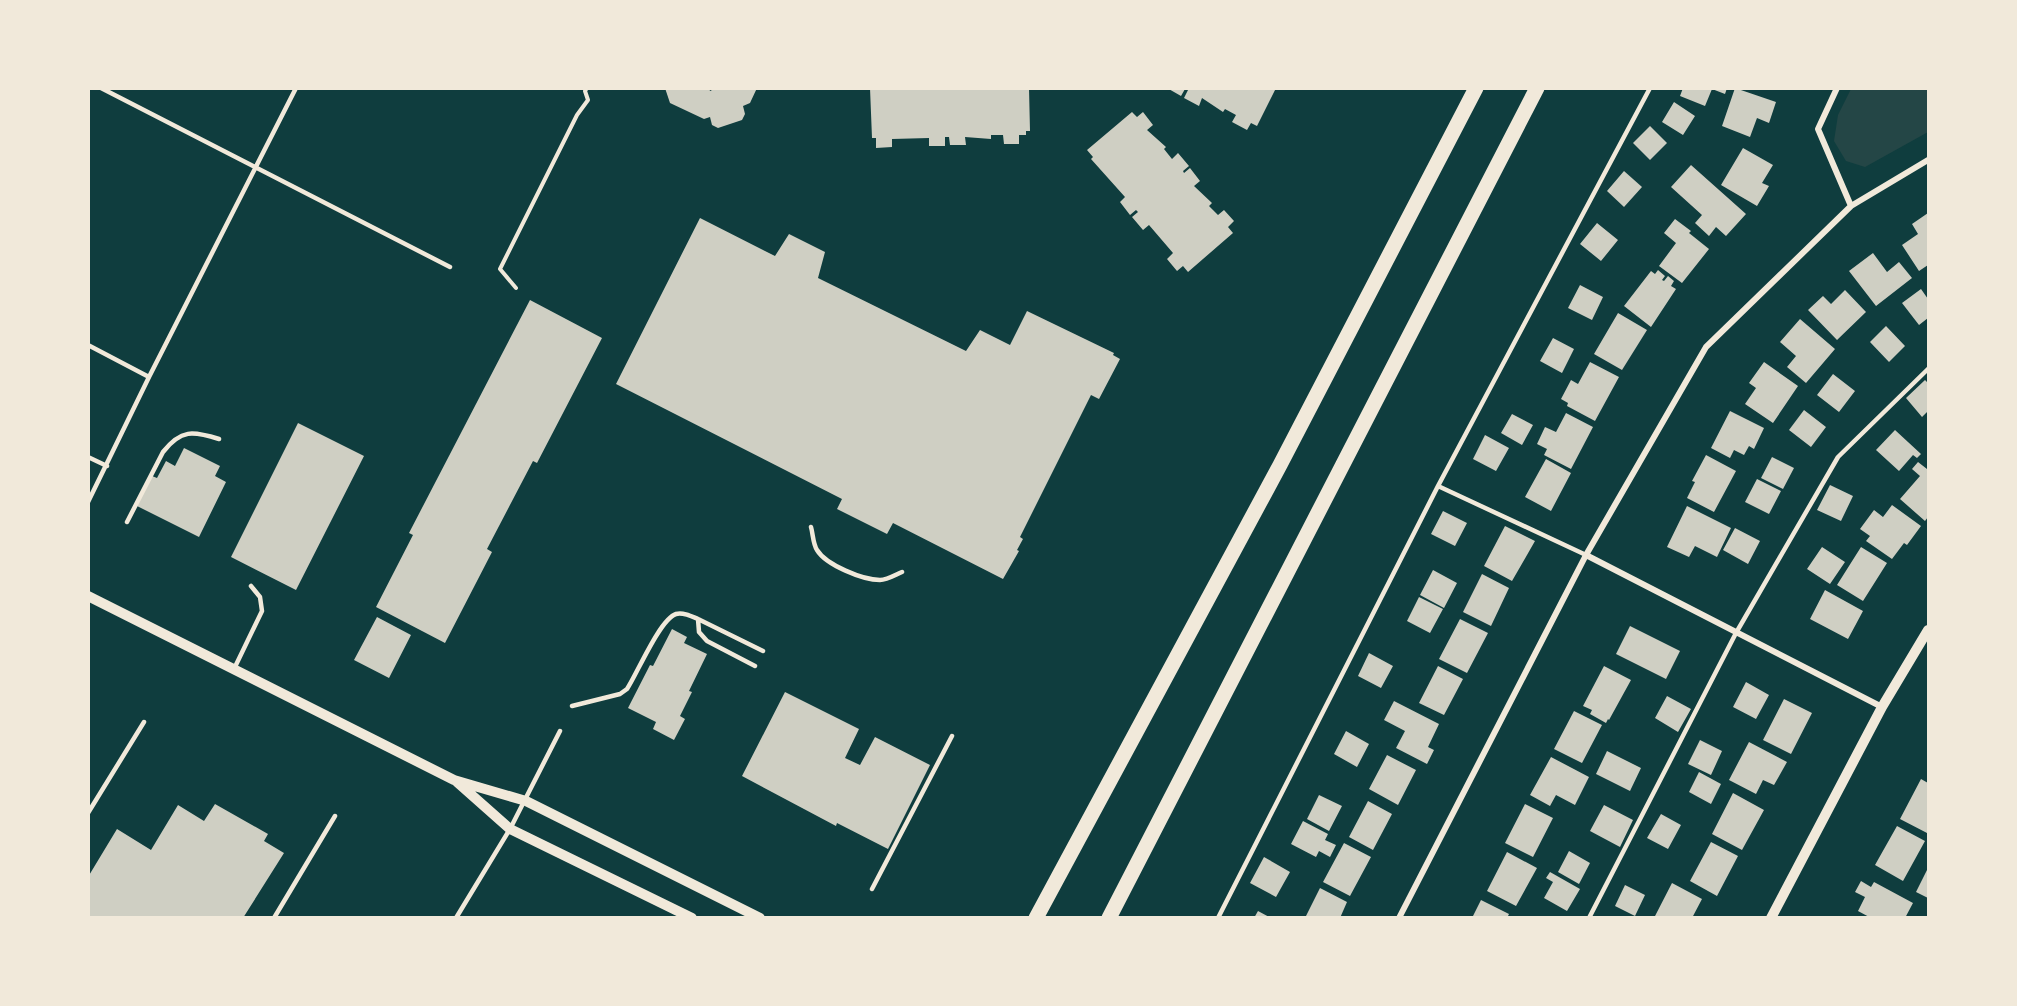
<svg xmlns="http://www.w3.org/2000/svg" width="2017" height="1006" viewBox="0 0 2017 1006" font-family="Lato,sans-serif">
<rect width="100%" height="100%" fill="#0f3d3e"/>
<path fill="#244646" d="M1851,89H1928V132L1865,167L1846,161L1834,141L1838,115Z"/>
<path fill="#cfcfc3" d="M665,88H709L710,91L716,88H757L750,103L743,106L745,114L742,120L718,128L712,125L710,117L704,119L670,103Z
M870,88H1029L1030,131H1026V135H1019V144H1004L1003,135H991V139L965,137L966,145H950L949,137H945V146H929V138L892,139V147L876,148V138H872Z
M1167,88H1276L1257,126L1251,123L1247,130L1232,122L1236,115L1225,109L1223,112L1202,98L1199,106L1184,98L1188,90L1185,89L1181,96Z
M1683,88H1727L1725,94L1712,89L1705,106L1680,96Z
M1735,88L1776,102L1769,123L1757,118L1750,137L1722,126Z
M1674,102L1695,116L1683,135L1662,122Z
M1132,112L1137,117L1143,112L1153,125L1147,130L1166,147L1164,149L1172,159L1178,153L1189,166L1183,171L1184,173L1190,168L1200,181L1194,186L1212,203L1209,206L1218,215L1224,210L1234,221L1228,227L1233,233L1188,272L1183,266L1177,271L1167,259L1173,253L1149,225L1143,230L1132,217L1138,212L1136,210L1130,215L1120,202L1125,197L1091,159L1093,157L1087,150Z
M1650,126L1667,143L1650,160L1633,143Z
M1743,148L1773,165L1762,183L1769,186L1757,206L1721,185Z
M1691,165L1746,214L1726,236L1716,227L1709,236L1695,223L1702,215L1671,187Z
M1624,171L1642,187L1624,207L1607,191Z
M1928,213V265L1919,271L1902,245L1918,234L1912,224Z
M700,218L775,256L789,234L825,252L818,278L966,351L980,330L1010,345L1027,311L1114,353L1113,355L1120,359L1099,399L1091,395L1020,537L1023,539L1017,550L1019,551L1003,579L893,523L887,534L837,509L842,499L616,384Z
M1675,219L1691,231L1689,233L1709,249L1682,283L1659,266L1676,243L1664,233Z
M1597,223L1618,240L1601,261L1580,244Z
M1873,253L1887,272L1899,262L1912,278L1876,306L1849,271Z
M1658,270L1665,276L1662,280L1664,281L1668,276L1674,281L1671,286L1676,289L1651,327L1624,306L1651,271L1655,274Z
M1580,285L1603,297L1592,320L1568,308Z
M1921,289L1928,299V318L1919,325L1902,303Z
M1845,290L1866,312L1837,340L1808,310L1823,296L1831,304Z
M530,300L602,338L537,463L533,461L487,549L492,552L445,643L376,607L413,535L409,533Z
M1618,313L1647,330L1622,370L1594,354Z
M1800,319L1835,349L1806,383L1787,367L1796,356L1780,342Z
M1886,326L1905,346L1889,362L1870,342Z
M1553,338L1574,349L1562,373L1540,361Z
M1590,362L1619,377L1595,421L1567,406L1568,403L1561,399L1571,380L1578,384Z
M1764,362L1798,386L1773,423L1745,404L1756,388L1749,383Z
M1833,374L1855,391L1839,412L1817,395Z
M1925,380L1928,383V411L1922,417L1906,398Z
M1804,410L1826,427L1811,447L1789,430Z
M1730,411L1764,428L1754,449L1749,446L1744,455L1734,450L1730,458L1711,448Z
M1566,413L1593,427L1571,469L1544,455L1547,449L1537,444L1545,427L1556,432Z
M1512,414L1533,425L1522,445L1501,433Z
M298,423L364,456L296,590L231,557Z
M1895,430L1921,454L1917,458L1913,455L1899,471L1876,450Z
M1485,435L1509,448L1496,471L1473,459Z
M184,448L220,466L215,476L226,482L199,537L137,506L152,476L157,478L166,461L175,466Z
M1706,455L1736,471L1714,512L1687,498L1695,482L1692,481Z
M1772,457L1794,468L1783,489L1761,478Z
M1546,459L1571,473L1551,511L1525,497Z
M1918,462L1927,469L1928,467V517L1925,521L1900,499L1920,476L1912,469Z
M1757,479L1781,491L1769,514L1745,502Z
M1830,485L1853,496L1841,521L1817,510Z
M1892,505L1921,526L1907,545L1904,543L1892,559L1866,541L1870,536L1860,529L1874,510L1883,517Z
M1687,506L1731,528L1717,557L1695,546L1689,557L1667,547Z
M1443,511L1467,523L1455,546L1431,534Z
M1505,526L1535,541L1512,581L1484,566Z
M1735,528L1760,541L1748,564L1723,550Z
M1822,547L1845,562L1830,584L1807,569Z
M1861,547L1887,563L1863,601L1837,585Z
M1433,570L1457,583L1444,608L1420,595Z
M1482,574L1509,588L1491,626L1463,612Z
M1825,590L1863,611L1848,639L1810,619Z
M1419,597L1443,609L1430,633L1407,621Z
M377,617L411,635L389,678L354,660Z
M1460,619L1488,633L1467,673L1439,659Z
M1630,626L1680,651L1666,679L1616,654Z
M672,629L687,637L684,643L707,654L689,691L692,692L680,716L685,719L674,740L653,729L656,722L628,708L650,665L653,666Z
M1369,653L1393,666L1381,688L1358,676Z
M1438,666L1463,679L1444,715L1419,703Z
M1604,666L1631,680L1609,720L1608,719L1606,723L1590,714L1592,710L1583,706Z
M1746,682L1769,695L1756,719L1733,707Z
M785,692L859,729L845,758L860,765L875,737L930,765L888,849L837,823L836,826L742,776Z
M1667,696L1691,709L1678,732L1655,718Z
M1784,699L1812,713L1791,754L1763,740Z
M1394,701L1439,724L1428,747L1434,750L1427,764L1396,748L1405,731L1384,720Z
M1574,711L1602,725L1582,763L1554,749Z
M1346,731L1369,744L1357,767L1334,754Z
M1700,740L1722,751L1711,775L1688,764Z
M1749,742L1787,762L1774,785L1763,780L1756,794L1729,780Z
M1607,751L1641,768L1630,791L1596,774Z
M1387,755L1416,770L1398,805L1369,789Z
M1551,757L1589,777L1575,805L1556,795L1550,806L1530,795Z
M1699,772L1721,784L1711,804L1689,792Z
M1921,779L1928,783V829L1927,833L1900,819Z
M1733,793L1764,810L1742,850L1712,834Z
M1319,795L1342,806L1329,831L1307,819Z
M1368,801L1392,814L1373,850L1349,837Z
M215,804L268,834L264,841L284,853L243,918H88V877L117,829L151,850L178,805L204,821Z
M1525,804L1553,818L1533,857L1505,843Z
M1604,805L1633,820L1620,847L1590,831Z
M1661,814L1681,825L1668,849L1647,838Z
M1303,821L1328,834L1325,840L1336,845L1330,857L1319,851L1316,857L1291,844Z
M1897,826L1925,841L1903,881L1875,865Z
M1711,842L1738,856L1717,896L1690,881Z
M1344,843L1371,857L1350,896L1323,882Z
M1569,851L1590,863L1579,884L1558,872Z
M1507,852L1537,868L1516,906L1487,891Z
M1264,857L1290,872L1276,897L1250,883Z
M1928,868V898L1916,892Z
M1550,872L1580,889L1567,911L1544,898L1553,882L1546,878Z
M1861,881L1871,887L1874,882L1913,903L1905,918H1871L1858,911L1865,897L1855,892Z
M1672,883L1702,899L1692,918H1654Z
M1625,885L1645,895L1635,916L1615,906Z
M1320,888L1347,902L1340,918H1305Z
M1481,900L1509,914L1507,918H1472Z
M1258,911L1271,918H1254Z"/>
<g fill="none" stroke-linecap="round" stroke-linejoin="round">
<path stroke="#f1e9da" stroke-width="4" d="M516,288L500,269L577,115L588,100L585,91L587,88"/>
<path stroke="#f1e9da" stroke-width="4.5" d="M101,88L450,267
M88,345L149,377
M88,457L107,466
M1438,486L1586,555
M88,502L149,377L296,88
M127,522L163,452C181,429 193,431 219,439
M811,527C813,534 813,544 817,550C826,565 863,580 880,580C887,580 895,575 902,572
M698,619L699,632L707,641L755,666
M234,669L262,611L260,597L251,586
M572,706L620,694L627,689C637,674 660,619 676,614C683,612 691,616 698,619L763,651
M88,813L144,722
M872,889L952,736
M274,918L335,816
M456,918L510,829L560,731
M1218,918L1438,486L1650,88
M1589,918L1736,633L1838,457L1928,369"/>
<path stroke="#f1e9da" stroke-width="6" d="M1837,88L1818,129L1851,206
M1586,555L1882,707
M1399,918L1586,555L1706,347L1851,206L1928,160"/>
<path stroke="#f1e9da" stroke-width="10" d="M88,596L454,780L526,801L760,918
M457,782L510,829L692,918
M1771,918L1882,707L1928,630"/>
<path stroke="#f1e9da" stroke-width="15" d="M1036,918L1280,465L1476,88
M1109,918L1537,88"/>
</g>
<rect width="2017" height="1006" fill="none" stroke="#f1e9da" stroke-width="180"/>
</svg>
